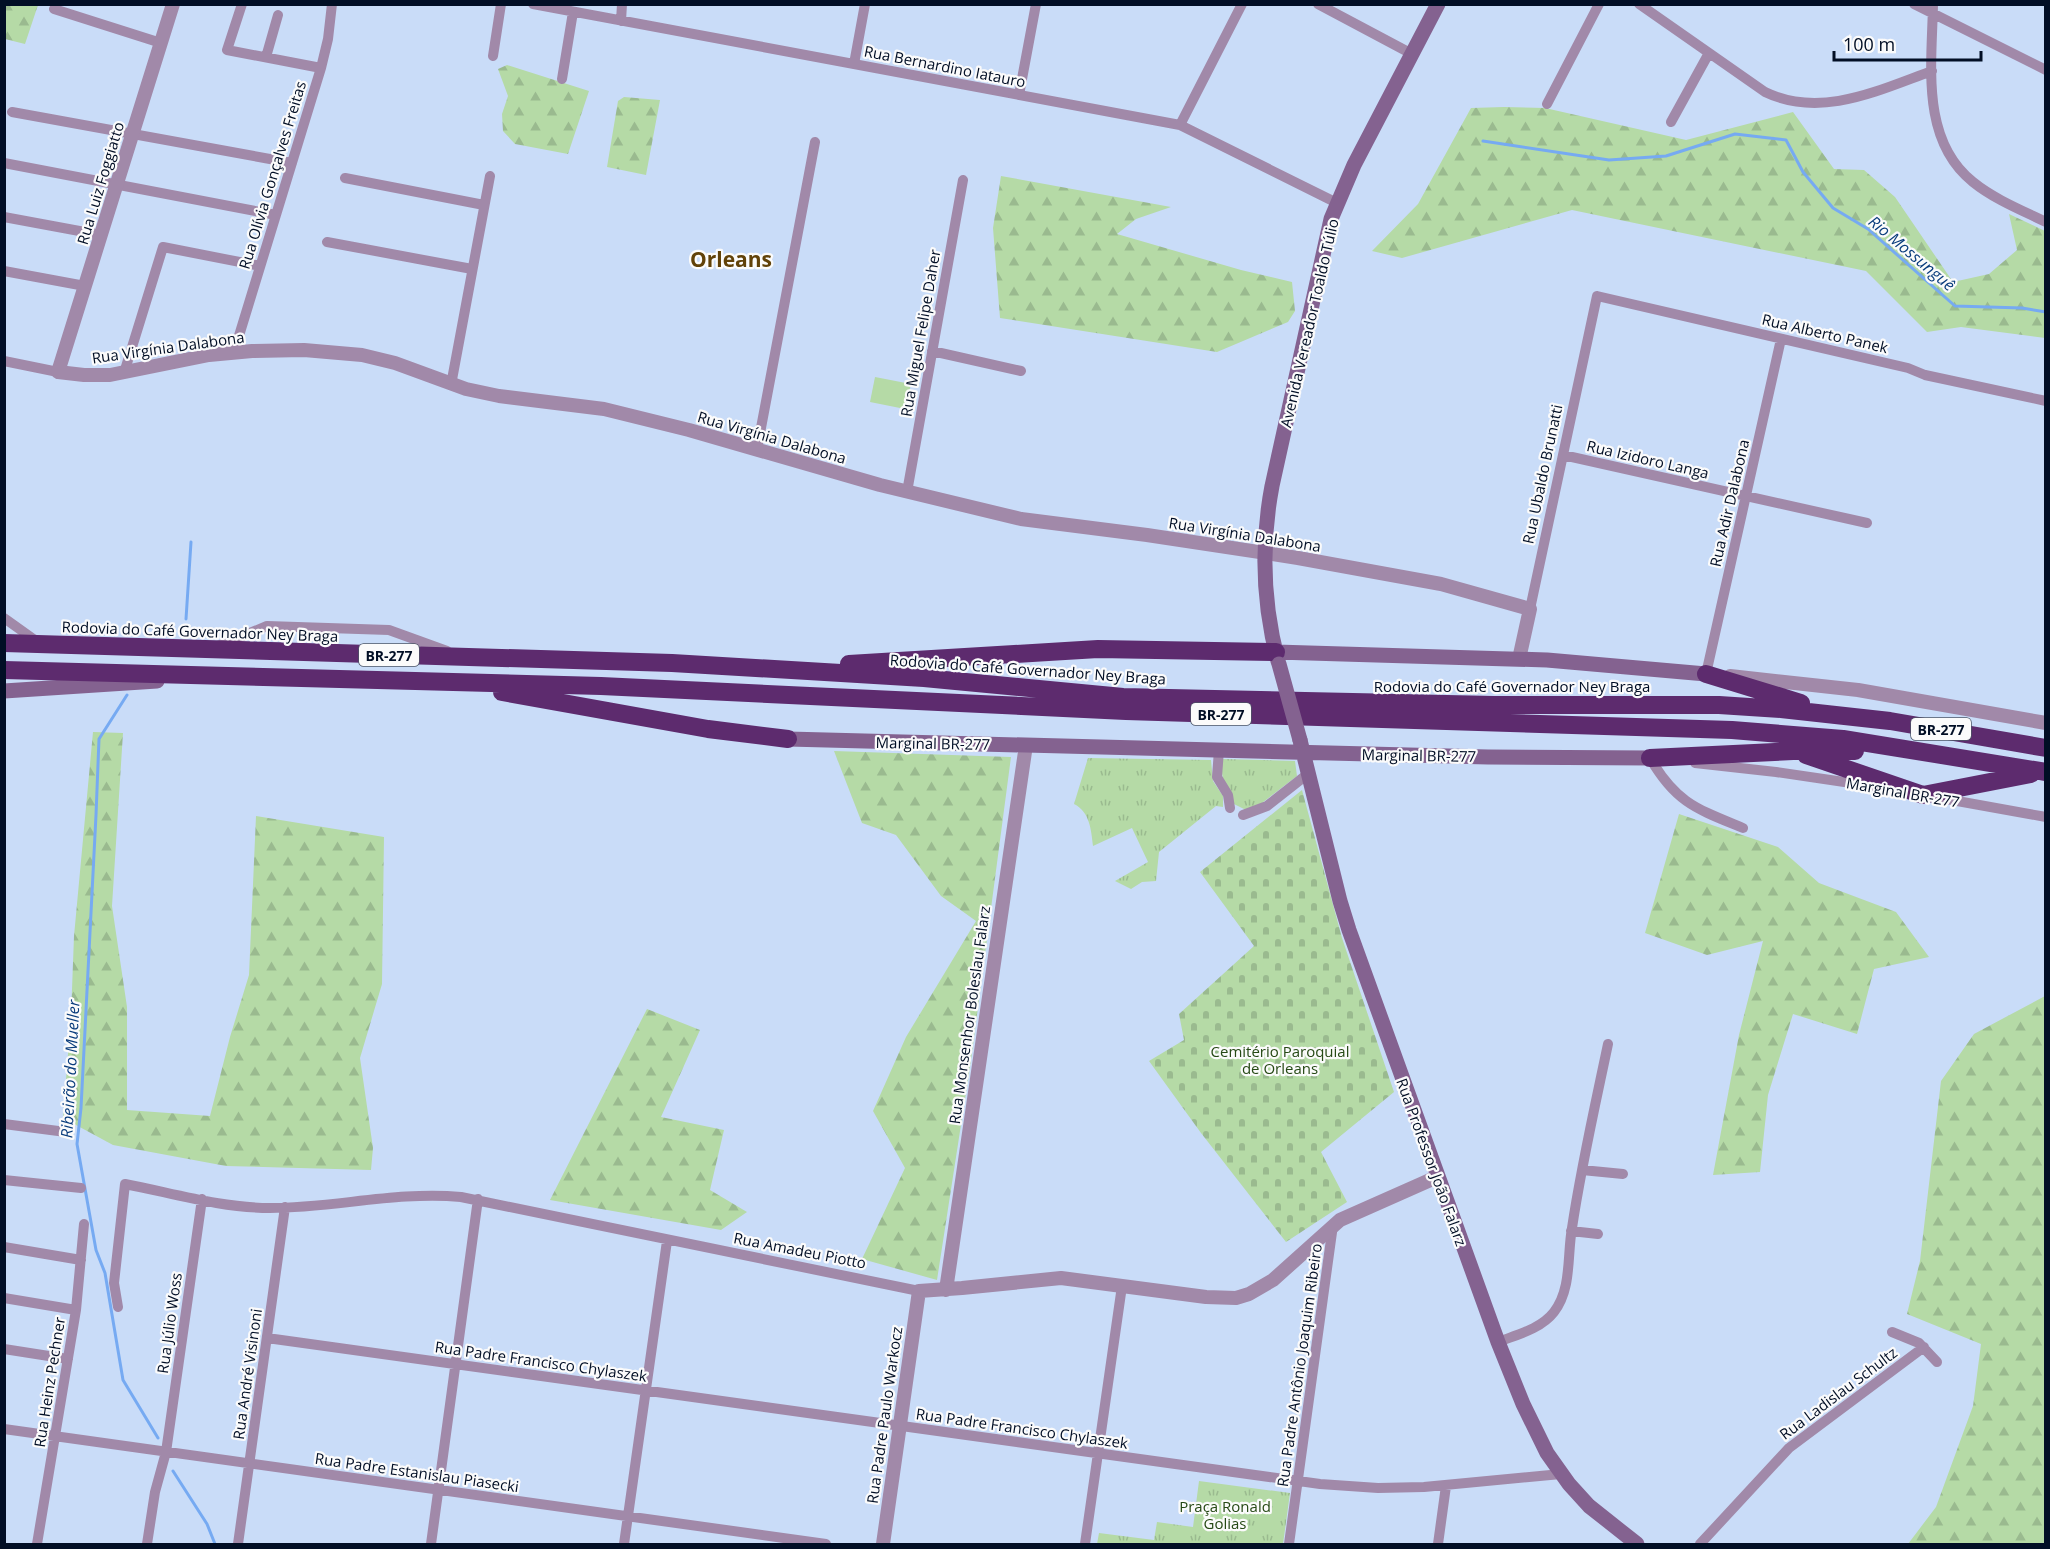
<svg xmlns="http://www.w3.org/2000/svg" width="2050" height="1549" viewBox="0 0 2050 1549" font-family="'Open Sans',sans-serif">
<defs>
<pattern id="grass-tufts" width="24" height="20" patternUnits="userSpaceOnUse" patternTransform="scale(1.5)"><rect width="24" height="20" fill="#b5daa6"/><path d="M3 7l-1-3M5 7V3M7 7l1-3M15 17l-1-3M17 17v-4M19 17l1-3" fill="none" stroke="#9aba8f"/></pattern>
<pattern id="forest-firs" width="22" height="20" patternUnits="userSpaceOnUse" patternTransform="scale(1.5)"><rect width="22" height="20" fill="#b5daa6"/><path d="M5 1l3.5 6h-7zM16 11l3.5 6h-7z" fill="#9aba8f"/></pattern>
<pattern id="cemetery-stones" width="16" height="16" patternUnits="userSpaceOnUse" patternTransform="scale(1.5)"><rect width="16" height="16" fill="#b5daa6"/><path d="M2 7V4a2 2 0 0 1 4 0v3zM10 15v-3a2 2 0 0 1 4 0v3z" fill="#9aba8f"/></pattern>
</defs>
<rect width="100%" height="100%" fill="#c9dcf8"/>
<path fill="url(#grass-tufts)" d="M1088,758L1211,760L1213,781L1223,796V807L1216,806L1159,852L1156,881L1142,882L1131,889L1115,881L1148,862L1132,828L1093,846C1091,830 1090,812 1074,804Z
M1222,759L1295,761L1297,776L1262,803L1246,810L1234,804C1227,789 1219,776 1222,759Z
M1199,1481L1290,1493L1283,1544H1097L1099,1533L1154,1540L1157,1522L1193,1527Z"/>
<path fill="url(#forest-firs)" d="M5,4L38,5L25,44L5,39Z
M507,65L589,91L568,154L515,144L503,131L502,114L508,96L498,69Z
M624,97L660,100L646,175L607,167L618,101Z
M1504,107L1545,108L1686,140L1793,112L1834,169L1864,170L1895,197L1953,282L1989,274L2017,250L2009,214L2045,231V338L1961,327L1927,332L1866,271L1572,210L1402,258L1372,251L1418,204L1471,108Z
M1001,176L1171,207L1136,219L1117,234L1241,270L1292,282L1295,311L1288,322L1217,352L1000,318L993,228Z
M93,732L123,733L112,906L127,1007V1110L210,1116L230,1037L249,975L256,816L384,837L382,984L360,1058L373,1148L371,1170L226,1166L113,1145L63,1118L71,1016L74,936Z
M834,751L1011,757L971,1060L937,1280L862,1259L905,1168L873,1111L906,1037L976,921L941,896L896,835L862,823Z
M1679,814L1778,847L1819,883L1896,912L1929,957L1874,969L1857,1034L1793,1014L1768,1095L1760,1172L1713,1175L1739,1035L1763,941L1707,955L1645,933Z
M2045,996V1544H1908L1936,1507L1973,1406L1981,1344L1907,1314L1920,1261L1941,1081L1974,1034Z
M647,1009L700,1030L661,1117L724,1130L710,1190L747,1212L721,1230L550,1200Z"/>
<path fill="url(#cemetery-stones)" d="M1302,790L1342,938L1394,1092L1321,1152L1347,1202L1286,1242L1201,1133L1149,1061L1184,1040L1179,1014L1254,946L1200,872Z"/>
<path fill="#b5daa6" d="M875,377L911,384L905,409L870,402Z"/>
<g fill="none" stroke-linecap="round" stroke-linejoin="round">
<path stroke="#76aaf2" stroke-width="3" d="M1483,141L1609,160L1666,156L1735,134L1786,140L1803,172L1833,208L1868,229L1955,306L2022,308L2046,312
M186,619L191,542
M127,695L99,739L96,815L81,1108L77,1144L96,1250L105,1273L123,1380L158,1438
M173,1471L207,1524L215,1544"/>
<path stroke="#a189a9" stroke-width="10" d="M242,4L227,50L321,68
M533,4L1180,125L1337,203
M1318,4L1412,54
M1639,4L1765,92C1821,119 1879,90 1932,71
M1914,4L2046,70
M1933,4C1932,64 1920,140 1973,182C1994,199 2021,210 2046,222
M54,9L161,43
M621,21L622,4
M493,56L501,4
M266,57L278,15
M854,64L865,4
M562,79L573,12
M1019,95L1036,4
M1547,104L1599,4
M12,112L292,163
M1671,122L1709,53
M1180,125L1242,4
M4,163L276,215
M345,178L484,205
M4,217L101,235
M327,242L472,269
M4,271L85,286
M932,351L1021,371
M234,352L321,68L328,39L332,4
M4,361L58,372
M124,373L163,247L260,266
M451,385L490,176
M757,449L815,142
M1563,455L1867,523
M907,492L963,180
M1530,609L1597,296L1908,368L1925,375L2046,401
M4,618L39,643
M218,646L267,626L389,630L447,651
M1706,674L1781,339
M1219,750L1217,777L1228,795L1230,808
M1650,758C1676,803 1697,809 1743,828
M1695,763L1776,772L1878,787
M1935,797L2046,817
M1243,815L1267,806L1309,773
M4,1124L66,1132
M1582,1170L1623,1174
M4,1180L81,1188
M1571,1231L1598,1234
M4,1247L81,1260
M4,1298L76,1310
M118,1307L114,1283L125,1184C172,1193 221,1208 270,1208C334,1208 397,1191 461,1197L919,1291
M1892,1332L1919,1343L1937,1362
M267,1338L1320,1484L1378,1488L1424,1487L1561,1474
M1498,1342C1516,1335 1541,1329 1554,1312C1572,1289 1567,1255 1572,1228C1581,1167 1595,1106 1608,1044
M4,1349L68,1359
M4,1429L826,1544
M37,1544L76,1310L84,1224
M147,1544L155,1492L166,1452L202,1199
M238,1544L285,1207
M431,1544L478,1199
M624,1544L667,1241
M1085,1544L1122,1286
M1289,1544L1333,1225
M1438,1544L1446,1486
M1700,1544L1789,1448L1924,1347"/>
<path stroke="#a189a9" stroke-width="14" d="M173,4L58,372L84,375H110L209,355L252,351L304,350L362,355L395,363L466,389L499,396L604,409L689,430L880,485L1021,519L1147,535L1298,558L1441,584L1530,609L1519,659
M1730,676L1858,690L2046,723
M946,1290L1026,745
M883,1544L919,1291L962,1288L1061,1278L1206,1297L1236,1298L1249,1294L1273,1280L1340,1220L1437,1177"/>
<path stroke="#846290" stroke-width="15" d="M1276,652L1547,660L1706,674
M1278,661C1263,604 1261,544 1272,486L1331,219L1354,165L1438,4
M4,691L157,681
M788,739L1488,757L1650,758
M1300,740L1340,901L1349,930L1498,1342L1523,1404L1547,1453L1569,1484L1589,1506L1637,1544"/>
<path stroke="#5d2b6e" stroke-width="18" d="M4,643L672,663L924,678L1123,697L1494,705H1719L1781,709L1890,721L2046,748
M849,664L1098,649L1276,652
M4,670L601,686L1126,711L1732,730L1843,739L2046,772
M1706,674L1801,703
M502,692L708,729L788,739
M1806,755L1923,795L2031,774
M1650,758L1793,751H1855"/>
<path stroke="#846290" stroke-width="15" d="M1279,664L1300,740"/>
</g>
<g text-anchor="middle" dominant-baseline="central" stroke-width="4.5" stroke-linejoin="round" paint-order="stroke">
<g fill="#fbfbfb" stroke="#4c5565" stroke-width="1.5">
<rect x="359" y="644" width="60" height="22" rx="4.5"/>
<rect x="1191" y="703" width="60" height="22" rx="4.5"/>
<rect x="1911" y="718" width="60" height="22" rx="4.5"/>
</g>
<g font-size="14" font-weight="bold" fill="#010e25">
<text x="389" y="655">BR-277</text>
<text x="1221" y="714">BR-277</text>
<text x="1941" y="729">BR-277</text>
</g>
<g font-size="15" fill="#010e25" stroke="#fbfbfb">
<text transform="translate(945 66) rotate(11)">Rua Bernardino Iatauro</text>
<text transform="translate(272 175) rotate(-73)">Rua Olívia Gonçalves Freitas</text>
<text transform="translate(100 183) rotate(-73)">Rua Luiz Foggiatto</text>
<text transform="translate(1309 323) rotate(-77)">Avenida Vereador Toaldo Túlio</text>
<text transform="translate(920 333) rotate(-80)">Rua Miguel Felipe Daher</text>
<text transform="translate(1825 333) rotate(13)">Rua Alberto Panek</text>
<text transform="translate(168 347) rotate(-8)">Rua Virgínia Dalabona</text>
<text transform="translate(772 437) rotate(16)">Rua Virgínia Dalabona</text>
<text transform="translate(1648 459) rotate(13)">Rua Izidoro Langa</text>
<text transform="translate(1542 474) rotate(-78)">Rua Ubaldo Brunatti</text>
<text transform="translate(1729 503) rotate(-77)">Rua Adir Dalabona</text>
<text transform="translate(1245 534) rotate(9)">Rua Virgínia Dalabona</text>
<text transform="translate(200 631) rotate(2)">Rodovia do Café Governador Ney Braga</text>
<text transform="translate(1028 669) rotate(4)">Rodovia do Café Governador Ney Braga</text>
<text x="1512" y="686">Rodovia do Café Governador Ney Braga</text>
<text transform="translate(933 743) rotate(1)">Marginal BR-277</text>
<text transform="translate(1419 755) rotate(1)">Marginal BR-277</text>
<text transform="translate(1903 792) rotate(10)">Marginal BR-277</text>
<text transform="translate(969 1015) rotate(-82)">Rua Monsenhor Boleslau Falarz</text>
<text transform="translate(1432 1162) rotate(70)">Rua Professor João Falarz</text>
<text transform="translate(800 1250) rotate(11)">Rua Amadeu Piotto</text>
<text transform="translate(169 1323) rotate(-82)">Rua Júlio Woss</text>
<text transform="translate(541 1361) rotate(8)">Rua Padre Francisco Chylaszek</text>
<text transform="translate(1299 1365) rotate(-82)">Rua Padre Antônio Joaquim Ribeiro</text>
<text transform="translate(247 1374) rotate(-82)">Rua André Visinoni</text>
<text transform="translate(49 1382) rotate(-81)">Rua Heinz Pechner</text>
<text transform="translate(1838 1393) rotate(-37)">Rua Ladislau Schultz</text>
<text transform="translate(884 1415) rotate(-82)">Rua Padre Paulo Warkocz</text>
<text transform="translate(1022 1428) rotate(8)">Rua Padre Francisco Chylaszek</text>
<text transform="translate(417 1472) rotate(8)">Rua Padre Estanislau Piasecki</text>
</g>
<g font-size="15" fill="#264915" stroke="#fbfbfb">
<text x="1280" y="1051">Cemitério Paroquial<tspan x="1280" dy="17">de Orleans</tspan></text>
<text x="1225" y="1506">Praça Ronald<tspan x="1225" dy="17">Golias</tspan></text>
</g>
<g font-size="16" font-style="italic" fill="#093c7c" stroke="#fbfbfb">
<text transform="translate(1912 253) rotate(40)">Rio Mossunguê</text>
<text transform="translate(70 1069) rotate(-87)">Ribeirão do Mueller</text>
</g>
<g font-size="21" font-weight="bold" fill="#614209" stroke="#fbfbfb">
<text x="731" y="259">Orleans</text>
</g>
</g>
<rect width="2050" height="1549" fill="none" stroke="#010e25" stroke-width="12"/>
<path d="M1834 51v9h147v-9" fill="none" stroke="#010e25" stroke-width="3"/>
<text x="1843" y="51" font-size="18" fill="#010e25" stroke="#fbfbfb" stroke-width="4.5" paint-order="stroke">100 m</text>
</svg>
